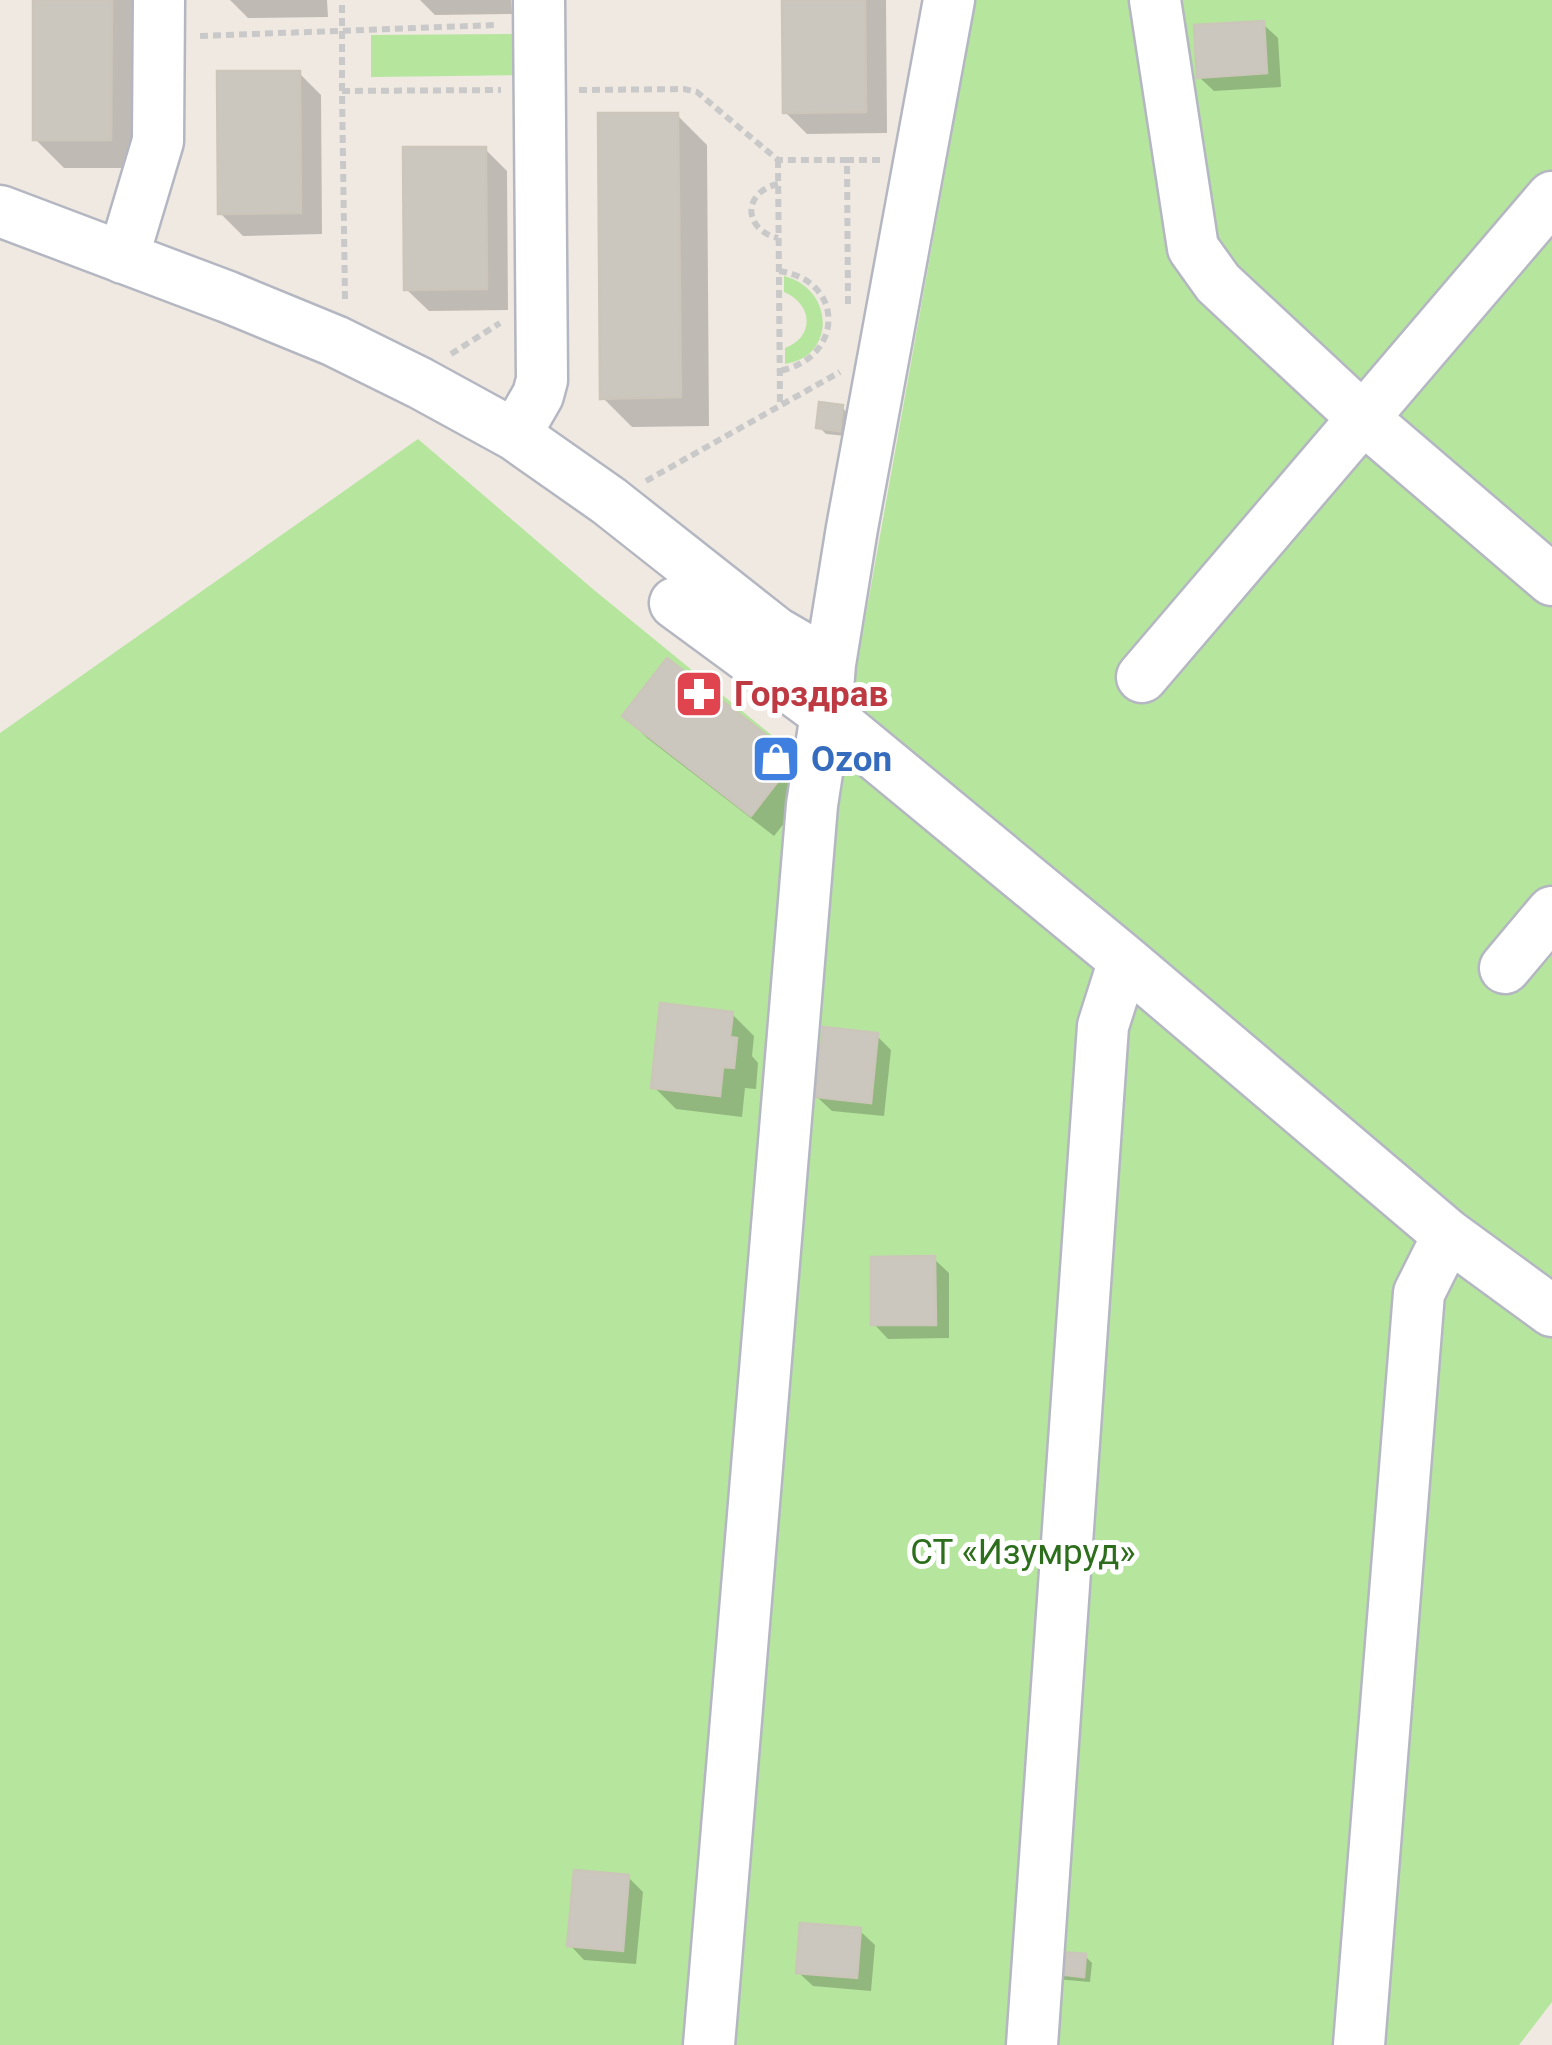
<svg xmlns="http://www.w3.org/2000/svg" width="1552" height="2045" viewBox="0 0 1552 2045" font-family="Roboto,sans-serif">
<rect width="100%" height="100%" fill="#efe9e1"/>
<path fill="#b6e59e" d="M976,0H1552V2002L1519,2045H0V733L418,439L594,590L835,787Z
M522,34L523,75L371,77V35Z
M784,276C835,289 836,357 785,364V348C815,337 813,304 784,292Z"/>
<path fill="#0003" d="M36,0H140L139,168H64L35,139Z
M230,0H327L328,17L248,18Z
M420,0H511L512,14L435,15Z
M784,0H886L887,133L807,134L785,112Z
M1263,24L1278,38L1281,87L1214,91L1199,77Z
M299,73L321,95L322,234L243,236L220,213Z
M677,115L707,145L709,426L632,427L603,398Z
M485,149L507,171L508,310L429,311L406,289Z
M842,407L848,414L846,436L826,434L819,427Z
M625,716L795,760L817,782L774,836L647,738Z
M732,1014L754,1036L752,1056L758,1063L756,1089L745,1088L742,1117L676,1109L654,1087Z
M876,1035L891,1050L884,1116L832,1111L817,1097L819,1083L808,1072L824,1051Z
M934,1259L949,1273V1338L888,1339L874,1324Z
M628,1877L643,1892L636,1964L584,1960L570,1945Z
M860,1931L875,1945L871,1991L813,1986L798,1972Z
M1085,1956L1092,1963L1090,1982L1056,1979Z"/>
<path fill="#cbc7bf" stroke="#cbc5ba" stroke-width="2.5" d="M33,0H112L111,140H33Z
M782,0H865L866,112L783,113Z
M1264,21L1267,73L1197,78L1194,25Z
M217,71H300L301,213L218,214Z
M598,113H678L681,397L600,399Z
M403,147H486L487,289L404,290Z
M819,402L843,405L840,431L816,428Z
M667,658L796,758L751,816L622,716Z
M660,1003L733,1012L730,1037L737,1038L734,1068L723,1067L720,1096L651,1088Z
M823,1027L878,1033L871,1103L815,1097L817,1074L805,1073L808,1047L821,1048Z
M935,1256L936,1325H871V1257Z
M574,1870L629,1875L623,1951L567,1946Z
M800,1923L861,1928L857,1978L796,1973Z
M1049,1951L1086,1954L1084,1977L1047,1973Z"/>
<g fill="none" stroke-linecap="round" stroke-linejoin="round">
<g stroke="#b4b7c1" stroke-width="55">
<path id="minor" d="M1155,0L1193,248L1218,283L1364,419L1552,580
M0,211L228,297L335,341L420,383L515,435L609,501L775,632L830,664
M123,258L158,141L159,0
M515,435L538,395L542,380L539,0
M675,603L826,714L1124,960L1448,1235L1552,1311
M1142,677L1552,197
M1505,968L1552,912
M709,2045L812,805L826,714L830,664L852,528L949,0
M1032,2045L1103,1026L1124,960
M1359,2045L1419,1293L1448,1235"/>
</g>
<path stroke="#c9c9c9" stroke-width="6" stroke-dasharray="8 5" stroke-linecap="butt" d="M200,36L497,25
M579,90L684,89L697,92L778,160H847
M342,91V0
M778,160L780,406
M778,184C742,192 743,230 778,238
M779,271C845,280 845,358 779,371
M345,299L342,91L501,90
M848,304L847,160H881
M451,354L500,323
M646,481L840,372"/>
<use href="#minor" stroke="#fff" stroke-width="50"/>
</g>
<defs>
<g id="pharmacy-square" transform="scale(2.5)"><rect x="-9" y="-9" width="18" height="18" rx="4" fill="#e0444e" stroke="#fff"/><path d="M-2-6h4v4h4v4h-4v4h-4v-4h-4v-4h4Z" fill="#fff"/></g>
<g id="shop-square" transform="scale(2.5)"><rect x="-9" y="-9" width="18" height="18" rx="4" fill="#3f7fe0" stroke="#fff"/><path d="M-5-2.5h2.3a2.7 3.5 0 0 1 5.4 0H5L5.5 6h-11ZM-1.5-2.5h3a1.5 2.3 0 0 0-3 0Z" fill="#fff"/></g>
</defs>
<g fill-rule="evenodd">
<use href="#pharmacy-square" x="699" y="694"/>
<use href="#shop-square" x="776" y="759"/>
</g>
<g text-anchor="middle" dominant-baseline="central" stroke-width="10" stroke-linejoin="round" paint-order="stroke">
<g font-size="35" font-weight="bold" fill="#be3a42" stroke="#fff" text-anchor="start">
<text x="734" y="694">Горздрав</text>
</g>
<g font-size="35" font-weight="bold" fill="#366cbe" stroke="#fff" text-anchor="start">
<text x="811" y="759">Ozon</text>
</g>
<g font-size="35" fill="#2c6e1b" stroke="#fff">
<text x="1023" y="1552">СТ «Изумруд»</text>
</g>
</g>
</svg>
